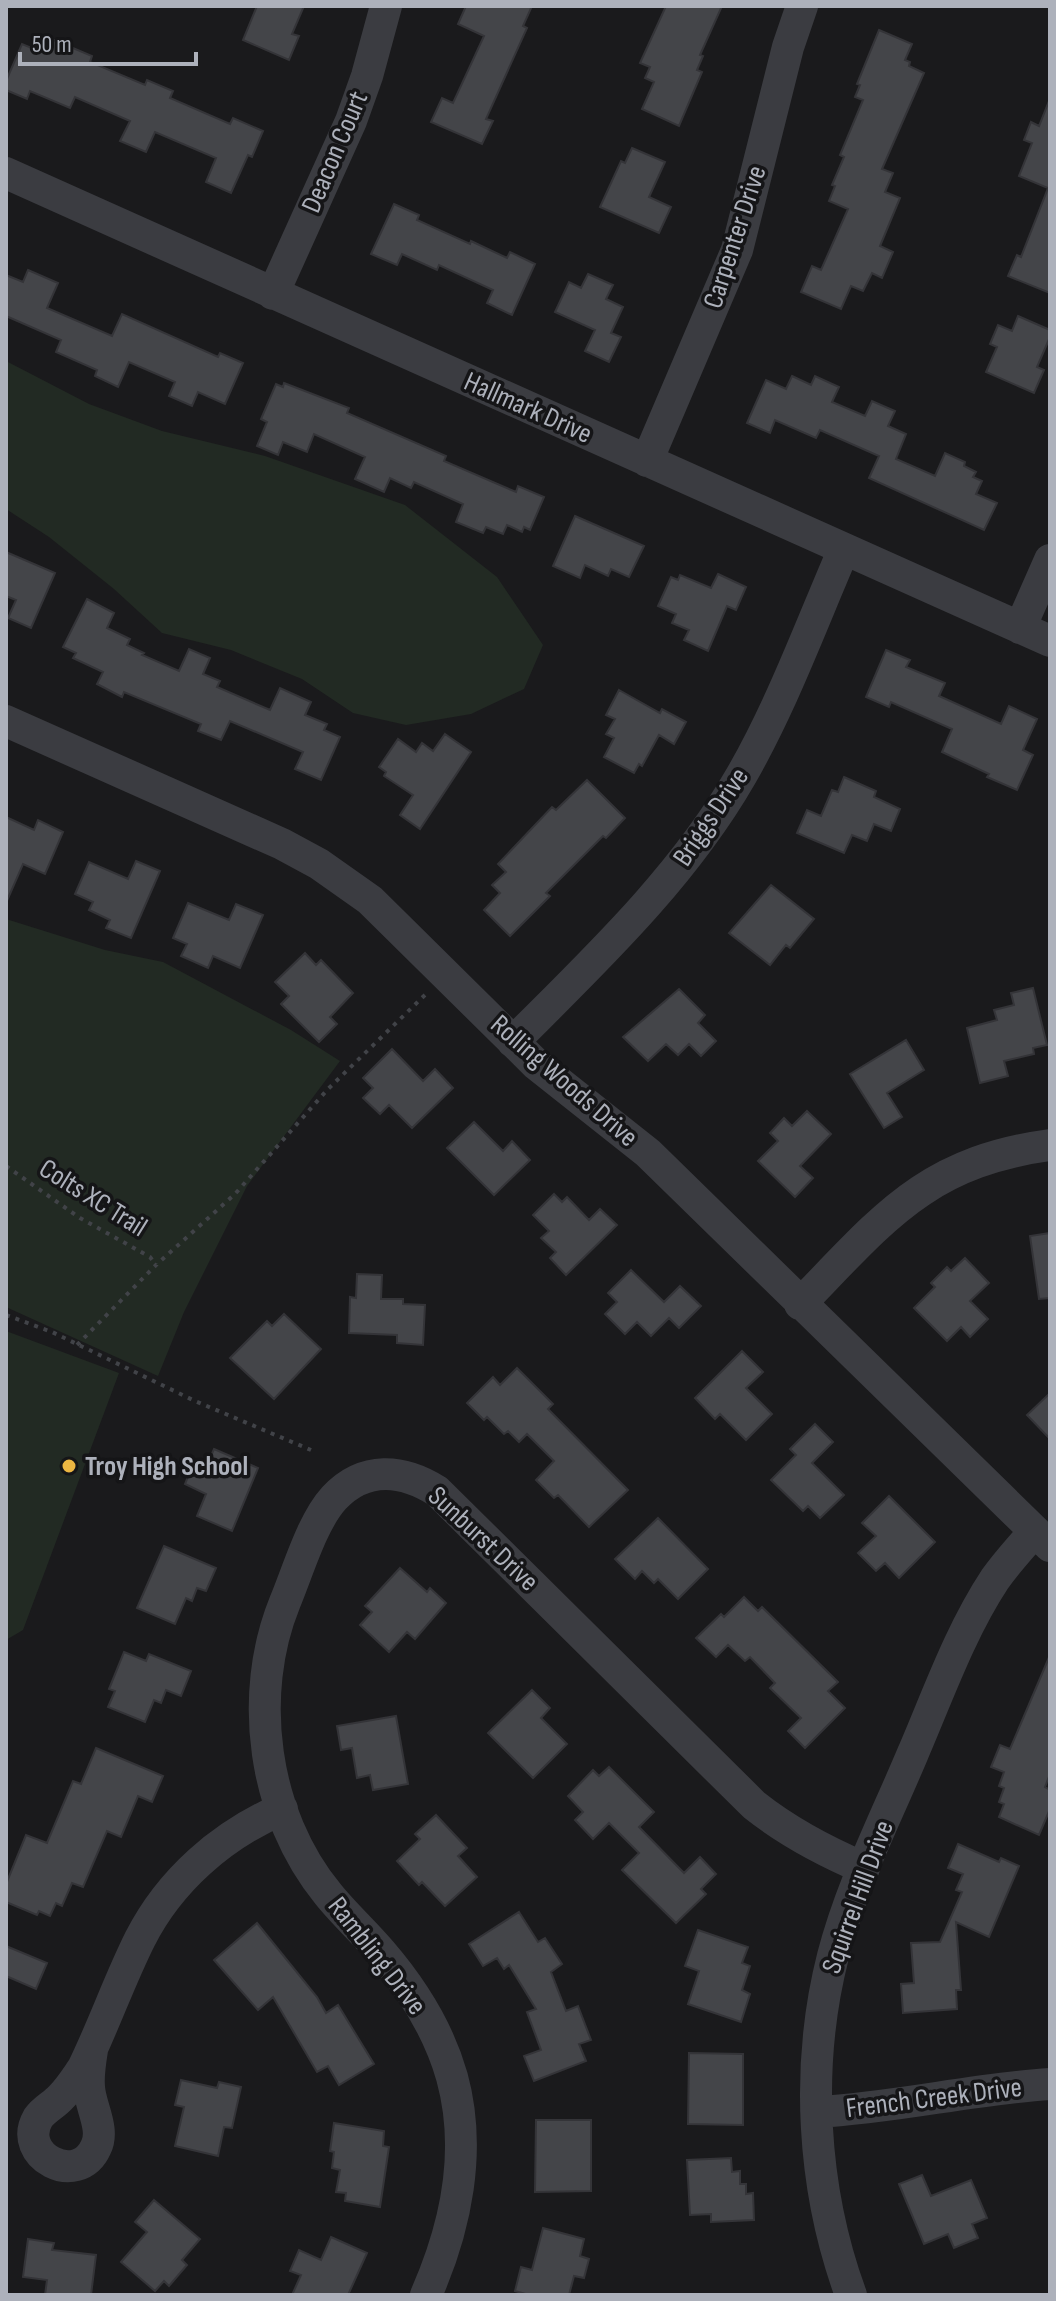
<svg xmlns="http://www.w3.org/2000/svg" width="1056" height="2301" viewBox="0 0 1056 2301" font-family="'Sofia Sans Condensed',sans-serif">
<rect width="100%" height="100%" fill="#1a1a1c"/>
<path fill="#222a23" d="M6,361L89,404L162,431L265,456L405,505L497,577L543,645L524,689L471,714L406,725L353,713L302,679L231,650L162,633L114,589L49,537L6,509Z
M6,919L105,950L163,962L291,1030L340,1061L247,1186L184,1312L158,1376L6,1307Z
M6,1331L119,1373L23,1630L6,1640Z"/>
<path fill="#444549" stroke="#343438" stroke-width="2" d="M257,6H304L292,34L299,36L289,60L243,40Z
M466,6H532L523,26L527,28L486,119L493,121L482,144L431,122L442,98L453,103L484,36L458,24Z
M666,6H722L700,55L703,56L697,70L702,72L679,126L642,109L654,82L645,78L650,67L640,63Z
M879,30L912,44L905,60L910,62L909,66L924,73L882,169L893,173L885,192L900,198L880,246L893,252L882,278L872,273L863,291L851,286L841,309L801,292L812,266L821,270L848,209L829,201L835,186L832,185L844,157L840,155L863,100L855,97L860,85L857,84Z
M54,40L92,56L90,62L145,85L147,80L173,91L170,98L230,124L233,118L263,131L252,157L248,155L231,193L206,182L216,158L155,132L146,152L120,141L130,121L75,97L70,108L30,91L27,99L6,90V81L22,44L34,49L36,44L49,50Z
M1049,101L1050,102V293L1008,276L1017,255L1021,257L1048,188L1019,176L1032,143L1024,140L1031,122L1039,126Z
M632,148L665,162L649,197L671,207L659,233L600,207L621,161L625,163Z
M394,204L419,215L417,220L470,244L471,241L507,258L510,252L535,264L512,315L487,303L493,290L439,265L437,270L402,254L397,265L371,254Z
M28,270L58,283L47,308L112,336L122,314L218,357L220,353L243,363L225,404L198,392L192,406L169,396L175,382L129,362L118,387L95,376L97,370L56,352L61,340L6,316V275L23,282Z
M588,274L613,285L606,299L623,307L611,333L621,337L609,362L585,351L595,330L555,312L569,282L581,288Z
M1018,316L1050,330V337L1037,367L1044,370L1034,393L986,372L997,347L990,344L998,325L1012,331Z
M792,376L811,385L815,376L839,387L832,402L865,416L872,401L895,411L888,426L906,434L896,459L935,476L945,453L965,462L964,466L976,472L973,477L982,481L976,494L997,503L984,530L869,478L879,456L820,430L816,438L775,420L770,433L747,423L766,380L786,389Z
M284,383L349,408L347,413L446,456L444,461L516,492L518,486L544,497L530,530L524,527L522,532L507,525L503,534L486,527L483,533L456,522L463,504L414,482L411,488L390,478L384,492L355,479L365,457L314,434L307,452L283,442L278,455L257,446L267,422L261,419L276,384L283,387Z
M575,516L644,546L629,577L611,569L608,576L585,565L580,578L553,566Z
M6,552L55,573L31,628L8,618L16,600L6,596Z
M718,574L746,587L736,610L727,606L708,651L684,640L689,630L672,623L676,614L658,606L671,577L678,580L680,575L711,588Z
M87,599L114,613L107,628L130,639L127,645L144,653L142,655L179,671L189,649L210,658L203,674L220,681L217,687L270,710L280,688L311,702L305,715L327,724L324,730L340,737L321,780L295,769L303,752L230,721L221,740L198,731L201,724L124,692L122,697L97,684L103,672L73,658L76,653L63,647Z
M886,650L910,660L906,667L945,683L939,696L1001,724L1009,706L1037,719L1023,750L1033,755L1017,790L987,777L989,774L942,752L952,729L891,702L889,707L866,697Z
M619,690L660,713L662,709L686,722L674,744L659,735L642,766L639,764L634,773L604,757L614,738L606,734L615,719L606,715Z
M445,734L471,752L420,829L400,815L413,795L384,776L386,772L379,767L398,739L416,752L422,743L433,751Z
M844,777L876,791L874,797L900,809L891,831L874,824L867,841L852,835L844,853L797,833L807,810L821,816L832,790L838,792Z
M587,780L625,818L606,838L603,836L546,893L550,896L510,936L484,910L500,893L492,885L506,872L498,864L552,807L556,810Z
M6,817L34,830L38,820L63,832L45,874L23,864L6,903Z
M136,861L160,871L131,938L106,928L110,920L89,910L93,902L75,894L89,862L128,879Z
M771,885L814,919L790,948L786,945L770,965L729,933Z
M188,903L229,920L236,904L263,915L240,968L213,956L208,968L181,956L187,944L173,938Z
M305,953L316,965L321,960L353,993L330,1017L337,1024L319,1042L281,1004L289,996L275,982Z
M1033,988L1047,1045L1033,1048L1034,1054L1004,1061L1008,1076L980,1083L967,1028L997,1020L994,1010L1014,1005L1011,993Z
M679,989L705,1015L698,1023L716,1041L701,1056L689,1044L678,1055L666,1044L648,1061L623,1037Z
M906,1040L924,1070L887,1093L902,1117L884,1128L850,1074Z
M392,1049L423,1081L435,1069L453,1088L412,1128L389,1105L380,1114L363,1098L373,1088L363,1078Z
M807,1111L831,1134L800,1166L813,1178L795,1197L758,1161L778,1141L770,1133L784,1118L792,1126Z
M474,1122L503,1151L512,1141L530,1160L494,1195L447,1148Z
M554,1194L562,1202L567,1197L589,1220L600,1209L617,1225L566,1275L550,1258L556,1252L541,1238L549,1231L533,1215Z
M1050,1233V1298L1039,1299L1030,1236Z
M965,1258L989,1283L970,1301L988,1319L970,1337L961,1327L947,1341L914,1308L935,1287L931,1283L947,1267L951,1271Z
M631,1270L664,1302L680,1286L701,1306L679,1328L669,1318L651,1336L637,1322L625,1334L605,1314L617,1302L608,1293Z
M357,1274L382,1275L381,1299H403V1304L425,1305L423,1345L397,1343V1335L349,1333L350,1297L356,1298Z
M284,1314L321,1349L274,1399L230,1358L267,1321L272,1326Z
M742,1351L763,1372L746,1388L772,1414L746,1440L720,1414L715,1419L695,1398Z
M517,1368L553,1404L548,1409L628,1490L589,1527L558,1495L554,1498L536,1480L554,1461L527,1434L519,1442L508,1431L504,1434L487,1417L484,1420L467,1403L493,1377L500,1385Z
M1050,1393V1439L1027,1415Z
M815,1424L833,1442L812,1463L844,1495L820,1518L808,1506L803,1511L771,1480L796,1455L790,1449Z
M214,1449L258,1468L232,1531L197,1516L206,1494L185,1484L194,1462L206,1467Z
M889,1496L935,1542L899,1578L885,1563L876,1571L858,1553L876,1536L862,1523Z
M658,1518L708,1569L678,1599L658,1579L654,1583L642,1571L635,1579L615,1559Z
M164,1546L216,1568L206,1591L197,1588L192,1601L186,1598L175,1624L137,1608Z
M400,1568L427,1592L430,1588L446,1603L415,1639L407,1632L389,1652L360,1625L372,1612L365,1606Z
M744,1597L758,1611L762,1607L838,1682L828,1691L845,1708L805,1748L788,1731L801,1718L770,1688L775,1683L750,1657L745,1661L728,1645L716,1657L696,1638L721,1614L724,1617Z
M124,1652L146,1661L149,1654L191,1671L181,1696L166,1690L161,1703L154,1700L145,1722L108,1707L115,1691L109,1689Z
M1050,1655V1774L1045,1787L1050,1790V1809L1039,1835L999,1817L1004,1804L999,1802L1004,1788L999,1786L1004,1772L991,1767L1000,1745L1010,1749Z
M532,1690L550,1708L541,1718L567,1744L533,1778L488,1733Z
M396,1716L408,1784L373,1790L370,1775L357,1778L352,1748L341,1750L337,1726Z
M96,1748L163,1776L152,1802L138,1796L121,1837L107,1831L83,1887L72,1883L62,1906L56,1903L50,1916L39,1911L37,1915L6,1902V1884L26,1835L47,1843L73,1781L81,1784Z
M609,1767L654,1812L639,1827L684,1873L700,1857L716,1874L701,1889L706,1894L676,1923L622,1870L639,1853L609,1823L593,1839L575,1820L583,1812L568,1796L593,1770L599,1776Z
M436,1815L467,1848L458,1856L477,1877L445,1906L422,1882L419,1885L397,1861L420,1839L415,1834Z
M958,1844L999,1862L1001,1858L1019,1866L989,1937L956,1922L961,1990H956L957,2009L903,2013L901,1984L914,1983L911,1943L940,1942L962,1892L956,1890L963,1874L948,1868Z
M519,1912L538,1942L545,1938L562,1964L551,1972L566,2011L578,2006L591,2040L579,2044L586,2061L534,2081L524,2056L541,2050L527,2012L536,2009L509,1965L504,1969L497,1958L483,1966L469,1944Z
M257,1923L317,1997L326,2013L338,2005L374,2064L339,2085L328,2066L317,2072L273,1997L258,2010L214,1960Z
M698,1930L748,1947L742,1963L750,1966L742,1990L750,1994L741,2022L688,2004L699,1971L685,1966Z
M6,1946L47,1963L36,1989L6,1976Z
M689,2053L743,2054V2125L688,2124Z
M181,2080L217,2088L219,2082L241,2087L232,2128L224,2127L218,2156L175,2146L184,2107L175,2105Z
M536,2120H591V2191L535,2192Z
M334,2123L384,2131L383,2146L389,2147L380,2207L345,2201L346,2193L336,2192L340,2170L332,2168L334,2152L330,2151Z
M731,2158L732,2172L740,2171V2184H746V2194L753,2193L754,2220L711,2222V2214L690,2215L687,2160Z
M922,2175L931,2196L971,2180L987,2218L972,2224L978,2238L954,2248L948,2234L924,2244L899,2184Z
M154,2200L200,2239L182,2260L187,2265L169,2286L164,2281L155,2291L121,2262L147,2232L135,2222Z
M543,2228L584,2239L580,2256L589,2259L584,2278L574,2276L569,2295H529L515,2291L521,2267L532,2270Z
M331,2237L367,2253L348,2295H292L301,2275L290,2271L299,2250L321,2260Z
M28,2239L54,2243L52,2250L96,2255L91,2295H45L47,2280L23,2277Z"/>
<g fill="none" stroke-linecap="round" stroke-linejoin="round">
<path stroke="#414348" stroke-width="4" stroke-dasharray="4 6" stroke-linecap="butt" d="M6,1166L80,1218L150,1257L156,1265
M6,1315L52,1332L195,1401L311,1450
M77,1345L156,1265L235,1194L328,1089L428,992"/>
<path stroke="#3b3c41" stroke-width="32" d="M6,173L1050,641
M273,294L351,121L367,76L386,6
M647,461L737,250L788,47L802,6
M1020,628L1050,560
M6,721L282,844L319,864L370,900L537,1065L648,1153L1050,1546
M513,1042C595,960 683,877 741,776C782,705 811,625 844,549
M800,1304C883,1219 925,1162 1050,1145
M92,2050C90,2062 88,2075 89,2087C90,2106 105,2129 96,2147C78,2188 16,2156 38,2118C44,2109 54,2105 61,2097C70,2088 76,2078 83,2068C104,2025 119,1981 140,1939C170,1880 222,1835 282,1809
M817,2112C895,2108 972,2089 1050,2084
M426,2295C456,2227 472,2150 452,2077C439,2031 412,1988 381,1952C364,1932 344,1914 328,1894C263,1815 247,1695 285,1602C298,1571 312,1522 334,1498C364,1466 402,1469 437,1491L754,1805C788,1832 824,1851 864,1868
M851,2295C812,2189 805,2066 833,1956C851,1886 885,1820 913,1753C938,1695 960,1632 995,1579C1007,1562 1021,1547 1034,1532"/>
</g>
<circle fill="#ecb642" stroke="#151517" stroke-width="3" cx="69" cy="1466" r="8"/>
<g text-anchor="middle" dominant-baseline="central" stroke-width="7" stroke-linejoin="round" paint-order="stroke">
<g font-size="28" fill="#adb1bb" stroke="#151517">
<text transform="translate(335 152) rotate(-67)">Deacon Court</text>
<text transform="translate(735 237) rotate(-72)">Carpenter Drive</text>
<text transform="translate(528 408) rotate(24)">Hallmark Drive</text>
<text transform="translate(711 817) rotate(-56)">Briggs Drive</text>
<text transform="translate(564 1081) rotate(41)">Rolling Woods Drive</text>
<text transform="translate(93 1198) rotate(32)">Colts XC Trail</text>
<text transform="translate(483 1539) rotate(43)">Sunburst Drive</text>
<text transform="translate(858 1897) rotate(-70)">Squirrel Hill Drive</text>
<text transform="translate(377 1956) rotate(52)">Rambling Drive</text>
<text transform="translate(934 2098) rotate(-7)">French Creek Drive</text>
</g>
<g font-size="28" font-weight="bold" fill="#adb1bb" stroke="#151517" text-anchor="start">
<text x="85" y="1466">Troy High School</text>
</g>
</g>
<rect width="1056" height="2301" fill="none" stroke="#adb1bb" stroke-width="16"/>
<path d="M20 52v12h176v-12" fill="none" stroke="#adb1bb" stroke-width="4"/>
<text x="32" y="52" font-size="24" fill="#adb1bb" stroke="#151517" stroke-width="6" paint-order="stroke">50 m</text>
</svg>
